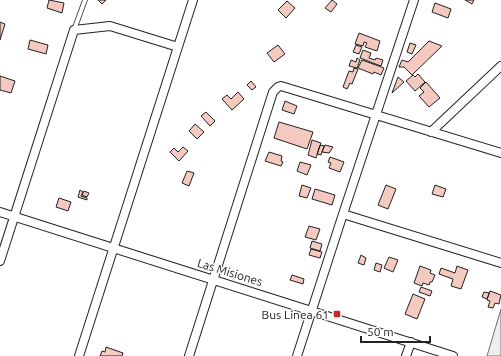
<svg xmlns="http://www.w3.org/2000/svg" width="501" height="356" viewBox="0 0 501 356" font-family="Ubuntu,sans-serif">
<rect width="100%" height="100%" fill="#fff"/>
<path fill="#eee" stroke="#6f6f6f" d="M501,309V356H487Z"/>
<path fill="#f3c9c0" stroke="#222" d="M49,0L64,3L62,13L47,8Z
M98,0H106L102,4Z
M332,0L337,4L331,12L325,8Z
M465,0H474L472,4Z
M287,1L295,8L286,18L278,10Z
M435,3L451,9L448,18L432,12Z
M0,22L5,24L0,40Z
M359,33L380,41L377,51L365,47L367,43L364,42L363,46L355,44Z
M30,40L48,45L46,54L28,49Z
M429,41L442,46L412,75L404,67H399L402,60L408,62Z
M410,43L416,45L412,54L407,52Z
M278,45L285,54L274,62L267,53Z
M356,45L362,47L359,54L353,52Z
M363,50L371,53L369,58L375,60L376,58L383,60L381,66L360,58Z
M357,58L360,60L357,68L349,66L351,60L356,62Z
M362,60L384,68L381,75L374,72L373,74L358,68Z
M354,68L358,69L352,84L350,83L347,89L343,87L349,71L353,72Z
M418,74L425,82L415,91L406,81L413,75L415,77Z
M0,76L15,81L11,93L0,90Z
M398,77L404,82L392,93Z
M251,81L256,87L252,90L247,85Z
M426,82L440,98L429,107L419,96L424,92L420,88Z
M238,92L244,99L232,110L222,99L227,95L231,99Z
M285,101L297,106L294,114L282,110Z
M206,112L215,121L210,126L201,116Z
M279,122L313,132L307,149L274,138Z
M195,124L204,132L197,139L189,131Z
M312,140L321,143L316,158L308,155Z
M320,145L324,146L321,155L317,154Z
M325,145L333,147L329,153L322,152Z
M183,147L188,151L179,161L170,152L174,148L178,152Z
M269,152L282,156L281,161L283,162L281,166L265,161Z
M330,157L344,162L340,172L329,168L331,163L328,162Z
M300,162L311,165L307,175L297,171Z
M187,171L194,173L189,186L182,183Z
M302,185L311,188L307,198L299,196Z
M386,185L396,189L388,209L378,205Z
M435,185L446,189L443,197L432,194Z
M315,189L335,195L332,205L312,199Z
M80,190L83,192L81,196L87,198V200L78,197Z
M84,191L89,193L87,197L82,195Z
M59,198L71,202L68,211L56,207Z
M309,226L320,229L316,240L305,237Z
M312,241L322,244L320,251L310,248Z
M311,249L322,252L320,258L309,255Z
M361,255L366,258L364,265L358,263Z
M389,257L398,260L393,272L384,268Z
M376,263L382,265L380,272L374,270Z
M420,266L431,270L430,273L435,275L432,282H430L429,285L423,283L422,286L414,283Z
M457,266L468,270L461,289L451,286L453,279L439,274L441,268L455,273Z
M292,275L304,279L303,284L290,280Z
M421,287L432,291L430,296L419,292Z
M490,291L501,295L499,304L495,303L493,308L488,307L490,301L487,300Z
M484,292L489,293L487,299L482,297Z
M413,294L425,299L417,319L405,314Z
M106,347L123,353L122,356H100L102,351L105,352Z"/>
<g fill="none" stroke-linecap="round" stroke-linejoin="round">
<g stroke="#222" stroke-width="5.5">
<path id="service" d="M74,30L85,0"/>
</g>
<g stroke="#222" stroke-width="10">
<path id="minor" d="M431,132L501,66
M0,212L453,356
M343,214L501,263
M0,261L74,30L110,26L178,47
M79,356L193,0
M189,356L273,92L278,87L281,86L501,153
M297,356L343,214L414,0
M406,356L411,342"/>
</g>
<use href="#service" stroke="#fff" stroke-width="4"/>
<use href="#minor" stroke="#fff" stroke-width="8"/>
</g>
<rect fill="#c62828" stroke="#fff" stroke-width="1.5" x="333" y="310" width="8" height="8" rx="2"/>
<g text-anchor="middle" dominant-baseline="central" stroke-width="3" stroke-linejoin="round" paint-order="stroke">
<g font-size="12" fill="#222" stroke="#fff">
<text transform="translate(230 272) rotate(17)">Las Misiones</text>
</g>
<g font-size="12" fill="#222" stroke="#fff" text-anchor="end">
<text x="329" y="314">Bus Línea 61</text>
</g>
</g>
<path d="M361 336v6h69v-6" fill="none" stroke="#222222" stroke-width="2"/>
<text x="367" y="336" font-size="12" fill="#222222" stroke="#ffffff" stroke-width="3" paint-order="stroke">50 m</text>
</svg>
